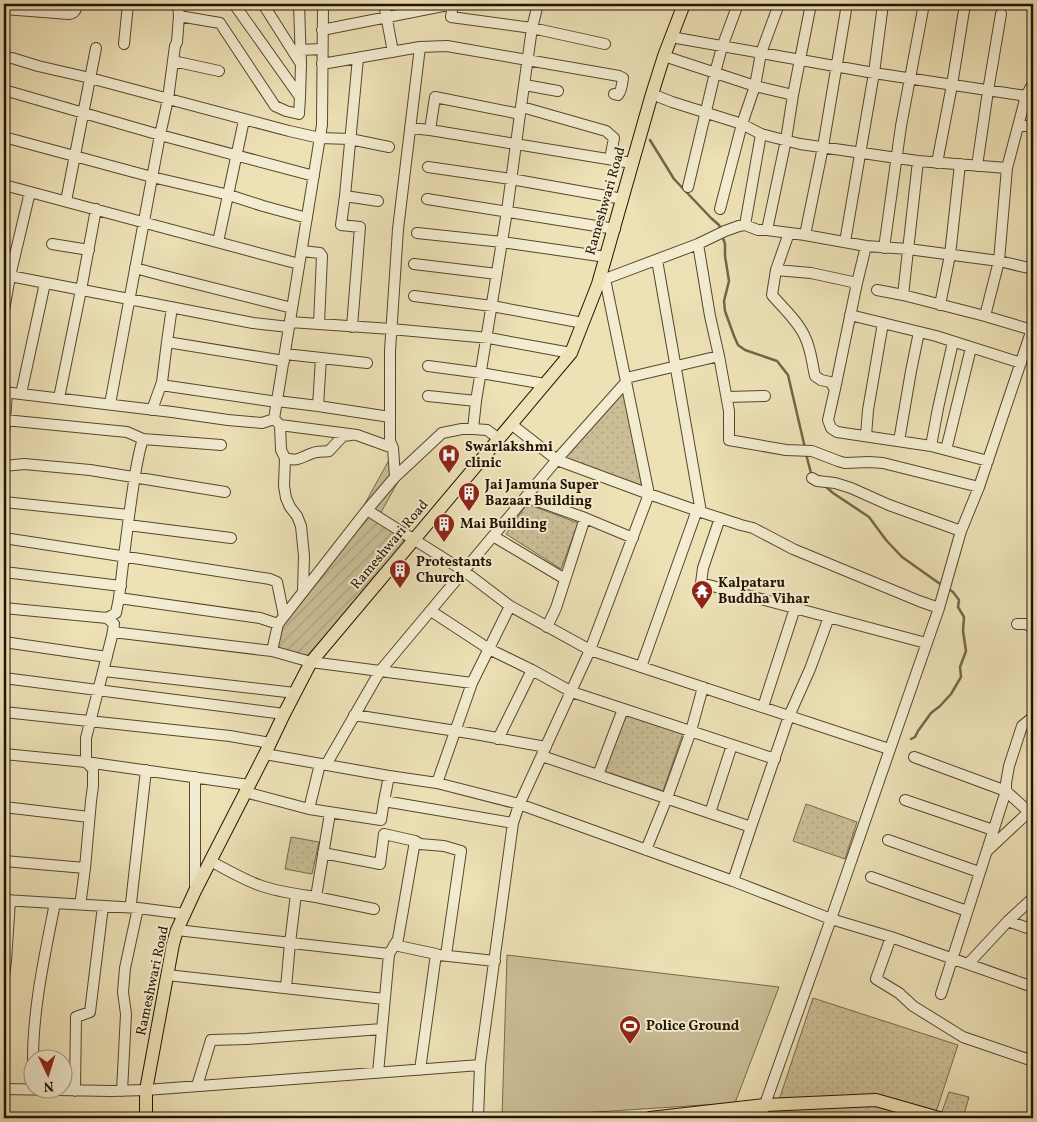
<svg xmlns="http://www.w3.org/2000/svg" width="1037" height="1122" viewBox="0 0 1037 1122" font-family="Vollkorn,serif">
<defs>
<pattern id="grass-dots" width="8" height="8" patternUnits="userSpaceOnUse" patternTransform="scale(1.25)"><rect width="8" height="8" fill="#cbbe97"/><path d="M2 2h.1M6 6h.1" fill="none" stroke="#aea280" stroke-width="1.8" stroke-linecap="round"/></pattern>
<pattern id="forest-firs" width="22" height="20" patternUnits="userSpaceOnUse" patternTransform="scale(1.25)"><rect width="22" height="20" fill="#cbbe97"/><path d="M5 1l3.5 6h-7zM16 11l3.5 6h-7z" fill="#aea280"/></pattern>
<pattern id="garden-furrows" width="10" height="10" patternUnits="userSpaceOnUse" patternTransform="scale(1.25)"><rect width="10" height="10" fill="#cbbe97"/><path d="M-1 1l2-2M0 10L10 0M9 11l2-2" fill="none" stroke="#aea280"/></pattern>
</defs>
<rect width="100%" height="100%" fill="#ede1b6"/>
<filter id="stains"><feTurbulence type="fractalNoise" baseFrequency=".004" numOctaves="4"/><feColorMatrix values="0 0 0 0 .2 0 0 0 0 .09 0 0 0 0 .02 0 0 0 .5 -.17"/></filter>
<radialGradient id="worn" r=".72"><stop offset=".6" stop-color="#630" stop-opacity="0"/><stop offset="1" stop-color="#630" stop-opacity=".3"/></radialGradient>
<path fill="url(#grass-dots)" stroke="#77684c" d="M624,387L642,486L564,458Z
M527,504L578,523L561,569L506,534Z
M625,714L683,733L663,791L604,771Z
M806,804L857,822L845,859L793,841Z
M291,837L319,842L312,874L285,869Z
M813,998L958,1045L934,1118H773Z
M949,1092L969,1097L963,1118H943L940,1117Z"/>
<path fill="url(#forest-firs)" stroke="#77684c" d="M389,460L405,469L379,516L363,507Z"/>
<path fill="url(#garden-furrows)" stroke="#77684c" d="M367,514L406,542L309,659L275,648L281,624Z"/>
<path fill="#cbbe97" stroke="#77684c" d="M507,955L779,987L735,1103L502,1118Z"/>
<g fill="none" stroke-linecap="round" stroke-linejoin="round">
<path stroke="#736548" stroke-width="2.5" d="M650,140L674,179L711,218L719,225L721,230
M722,235L725,244V256L729,281L724,301L725,311L734,336L738,345L745,350L777,361L788,375L805,448
M806,454L811,473L813,474
M824,485L833,493L869,517L886,540L902,557L943,586
M911,739L915,737L918,731L931,713L940,706L951,694L961,677L960,667L966,651L963,631L964,617L958,607L959,600L953,592L947,588"/>
<g stroke="#56462e" stroke-width="12">
<path id="minor" d="M263,4L301,64L299,4
M384,4L393,52
M453,4L451,17L532,28L605,44
M4,9L69,14C75,13 76,10 77,4
M179,16L220,23L275,106L286,111L299,114L300,97L234,4
M322,30L453,4
M671,37L874,73L1026,96
M124,44L128,4
M420,47L447,46L619,76L623,78C622,84 622,90 618,95L614,94
M300,50L322,49
M664,56L755,86L793,95
M12,58L38,66L90,78L289,131L320,138L350,139L389,147
M173,61L219,71
M322,64L420,47L398,229L390,351V441L393,448L395,477
M525,85L558,91
M4,90L160,135L314,176
M652,94L672,102L742,124L761,134L800,144L918,161L1007,168
M300,97L301,64
M522,107L606,131L614,138L610,159
M1019,124L1033,128
M410,128L430,130L435,97L520,114L532,28L538,4
M430,130L632,163
M4,137L152,177L229,195L263,206L307,218
M918,161L903,295L985,316L1032,330
M937,163L952,85L965,4
M977,166L988,91L1001,14
M428,167L511,179L623,199
M4,185L299,264
M688,187L715,73L722,47L738,4
M345,196L378,201
M427,199L615,229
M66,201L96,48
M720,209L742,124L755,86L761,53L779,4
M745,225L761,134
M767,230L786,140L793,95L811,4
M417,233L502,242L606,257
M789,233L776,270L772,295C783,308 798,321 805,337C811,349 812,363 815,376L821,380L830,382L835,389L857,283L866,246
M805,235L823,147L847,4
M218,242L244,120
M845,242L874,73L883,4
M52,244L89,250
M698,244L710,316L719,356
M884,248L901,126L924,4
M302,251L320,253L322,256L319,324
M414,264L497,274
M135,268L161,275L292,308
M776,270L811,273L857,283
M10,276L253,323L289,327
M605,279L698,244L725,231L739,226L745,225L758,230H767L805,235L866,246L908,249L999,261L1033,269
M877,290L903,295
M414,296L492,306L583,323
M940,305L950,255L960,164
M4,311L10,276L30,192
M850,315L936,336L1021,363
M985,316L999,261L1007,168L1026,96L1033,83
M290,322L391,329L489,338L571,353
M352,327L360,227L341,225L345,196L358,58
M167,342L172,307
M285,354L367,363
M428,366L481,373L545,384
M626,378L719,356L729,411V440L786,450L812,451L838,461L845,463L869,462L883,463L979,487
M161,385L277,402
M835,389L828,420L831,428L837,432L931,446L988,461
M4,392L172,412L228,420L262,423L274,419L322,125L323,4
M21,394L45,283
M428,396L476,401
M727,397L765,396
M59,398L81,290L96,209
M277,401L318,406L390,417
M110,404L160,135L168,99L173,61L175,46L177,42L179,16L178,4
M318,406L321,358
M152,410L162,382L167,342L284,361
M274,419L280,425L281,450L285,458L284,486L286,498L290,507L297,516L301,526L304,556L303,591
M5,420L7,392
M511,424L557,460L649,494L701,512L657,260
M280,425L357,435L393,448
M473,429L476,401L507,211L520,114
M4,434L5,420L127,432L143,439
M866,436L868,410L883,323
M899,441L911,371L919,332
M931,446L938,408L953,342
M946,450L971,348
M285,458C300,462 300,457 313,453C318,451 324,452 329,451L343,436L351,435
M4,466L24,464L90,470L225,492
M812,478L817,481L835,483L851,488L889,505L961,531
M526,497L585,518L633,538
M4,502L129,515
M367,510L395,477L442,433L462,429H473L487,430L499,439
M701,512L741,525L753,528L793,549L919,601L939,608
M720,518L703,568L701,583L926,643
M128,525L231,538
M493,536L565,579
M4,538L270,579L277,582L284,616
M4,572L121,586
M119,598C123,564 127,529 132,495C135,476 137,457 143,439L221,445
M4,608L107,618L116,613L119,598L260,618L278,624L272,651L311,662L380,671L560,456L626,382
M431,611L489,649L532,670L572,692L775,759
M278,624L367,510L464,571L510,606
M1017,624H1026L1033,628
M547,627L556,608L585,518
M113,632L272,651
M4,642L107,657
M641,667L697,510
M104,671L295,693
M4,678L284,714
M763,707L795,608
M4,712L230,736L270,743
M354,715L475,734L546,747
M498,739L532,670
M4,754L86,762L249,785
M265,754L389,776L437,783L519,804L733,881L831,919L891,937L1033,987
M542,756L751,827L789,716L810,669L829,617
M914,757L1006,791L1029,812
M326,765L380,671L472,683L510,606L590,650L889,749
M598,775L623,709
M437,783L472,683
M245,792L309,809L381,820L384,801L389,776
M905,800L993,830
M384,801L513,823
M4,807L89,817
M309,809L320,764
M710,813L732,745
M888,840L979,872
M646,850L667,798L691,731L703,687
M988,850L1033,808
M323,853L380,864L384,834L415,841L420,844L444,846L461,851L446,955
M4,861L85,868L91,801L93,786V769L86,762V738L112,636L114,624L107,618
M210,861C226,869 242,879 259,885C277,892 296,894 316,897L330,813
M871,877L967,911
M733,881L751,827
M195,891V777
M316,897L374,909
M81,899L85,868
M4,900L138,908L185,914
M131,903L146,770
M1008,921L1033,898
M177,930L389,954
M891,937L876,979L899,993L913,1006L963,1037L1033,1061
M394,945L436,954L420,1070
M439,955L495,961
M968,964L1008,921L1033,930
M167,975L384,999
M4,976L6,961L10,900
M286,988L290,943L296,894
M941,994L1006,791V783L1009,766L1022,726L1033,717
M33,1060C33,1007 45,954 55,903
M378,1073L389,954L398,939L415,841
M197,1086L211,1040L247,1039L382,1029
M4,1089L111,1091L146,1090L480,1065
M75,1091L76,1017L90,1012L103,906
M122,1091L126,1014L123,992L125,968L138,908
M478,1118L480,1065L513,823L519,805L590,650L649,494L605,279L601,273
M760,1118L831,919L939,608L961,531L979,487L1033,326"/>
</g>
<g stroke="#231301" stroke-width="14">
<path id="major" d="M146,1118V1090L173,944L177,930L195,891L265,754L284,714L311,662L571,353L598,284L652,94L664,56L684,4
M650,1118L765,1105L876,1100L939,1118"/>
</g>
<use href="#minor" stroke="#f3ecd0" stroke-width="10"/>
<use href="#major" stroke="#ede1b6" stroke-width="12"/>
</g>
<defs>
<g id="hospital-pin" transform="scale(1.125)"><path d="M0 17L-7.5 6A9.5 9.5 0 1 1 7.5 6Z" fill="#8f2418" stroke="#f3ecd0"/><path d="M-5-5h3v3.5h4V-5h3V5h-3V1.5h-4V5h-3Z" fill="#fff"/></g>
<g id="building-pin" transform="scale(1.125)"><path d="M0 17L-7.5 6A9.5 9.5 0 1 1 7.5 6Z" fill="#8f2418" stroke="#f3ecd0"/><path d="M-4-6H4V6H1V3H-1V6H-4ZM-2.5-4.3h1.7v1.8h-1.7ZM.8-4.3h1.7v1.8H.8ZM-2.5-1h1.7V.8h-1.7ZM.8-1h1.7V.8H.8Z" fill="#fff"/></g>
<g id="temple-pin" transform="scale(1.125)"><path d="M0 17L-7.5 6A9.5 9.5 0 1 1 7.5 6Z" fill="#8f2418" stroke="#f3ecd0"/><path d="M0-6L5-2H3V0L6.5 2.5H4V6H1.5V3h-3V6H-4V2.5H-6.5L-3 0V-2H-5Z" fill="#fff"/></g>
<g id="stadium-pin" transform="scale(1.125)"><path d="M0 17L-7.5 6A9.5 9.5 0 1 1 7.5 6Z" fill="#8f2418" stroke="#f3ecd0"/><path d="M0-5a6.5 5 0 1 0 0 10a6.5 5 0 1 0 0-10ZM-3.5-1.8h7v3.6h-7Z" fill="#fff"/></g>
</defs>
<g fill-rule="evenodd">
<use href="#hospital-pin" x="449" y="455"/>
<use href="#building-pin" x="469" y="493"/>
<use href="#building-pin" x="444" y="524"/>
<use href="#building-pin" x="400" y="570"/>
<use href="#temple-pin" x="702" y="591"/>
<use href="#stadium-pin" x="630" y="1026"/>
</g>
<g text-anchor="middle" dominant-baseline="central" stroke-width="4" stroke-linejoin="round" paint-order="stroke">
<g font-size="14" fill="#231301" stroke="#f3ecd0">
<text transform="translate(606 201) rotate(-74)">Rameshwari Road</text>
<text transform="translate(390 545) rotate(-50)">Rameshwari Road</text>
<text transform="translate(153 981) rotate(-78)">Rameshwari Road</text>
</g>
<g font-size="14" font-weight="bold" fill="#231301" stroke="#f3ecd0" text-anchor="start">
<text x="465" y="447">Swarlakshmi<tspan x="465" dy="16">clinic</tspan></text>
<text x="485" y="485">Jai Jamuna Super<tspan x="485" dy="16">Bazaar Building</tspan></text>
<text x="460" y="524">Mai Building</text>
<text x="416" y="562">Protestants<tspan x="416" dy="16">Church</tspan></text>
<text x="718" y="583">Kalpataru<tspan x="718" dy="16">Buddha Vihar</tspan></text>
<text x="646" y="1026">Police Ground</text>
</g>
</g>
<rect width="1037" height="1122" fill="none" stroke="#ede1b6" stroke-width="20"/>
<rect x="5" y="5" width="1027" height="1112" fill="none" stroke="#231301" stroke-width="2.5"/>
<rect x="10" y="10" width="1017" height="1102" fill="none" stroke="#231301"/>
<g transform="translate(48 1074) rotate(176)"><circle r="24" fill="#f3ecd0" stroke="#a0957d"/>
<path d="M0-4L9 19L0 12L-9 19Z" fill="#8f2418"/>
<text y="-8" font-size="14" font-weight="bold" text-anchor="middle" fill="#231301">N</text>
</g>
<rect width="100%" height="100%" filter="url(#stains)"/>
<rect width="100%" height="100%" fill="url(#worn)"/>
</svg>
